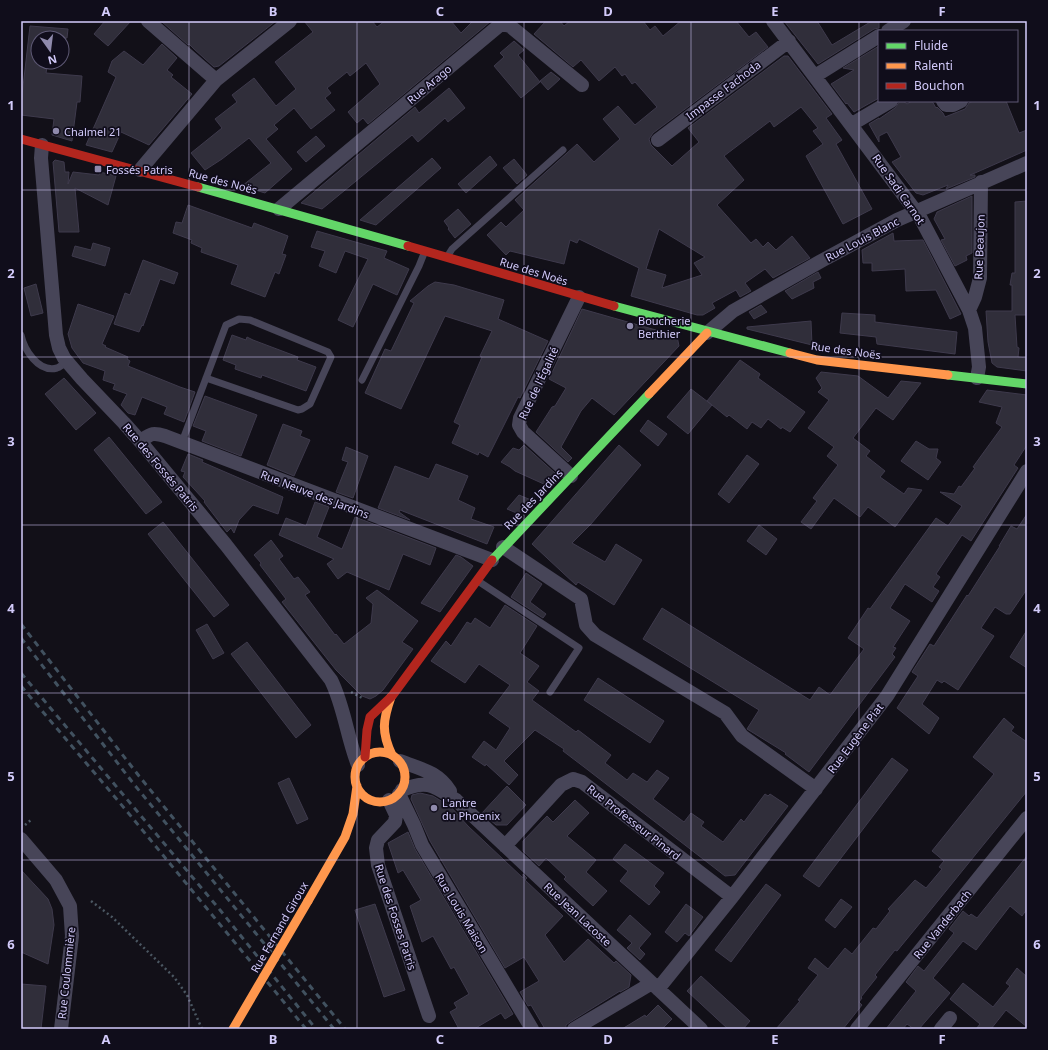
<svg xmlns="http://www.w3.org/2000/svg" width="1048" height="1050" viewBox="0 0 1048 1050" font-family="'Noto Sans',sans-serif">
<rect width="100%" height="100%" fill="#121018"/>
<path fill="#302e3a" stroke="#3e3a4c" fill-rule="evenodd" d="M105,21H131L108,46L94,34Z
M161,21H276L219,66L214,67L194,49L189,44L188,45Z
M304,21H372L377,27L385,21H451L461,33L473,21H491L368,124L363,118L357,123L348,112L380,84L366,63L350,76L347,72L327,88L331,93L325,98L335,110L311,129L294,108L274,125L278,129L266,139L292,169L265,193L242,186L271,163L249,138L222,159L205,170L191,153L222,128L215,119L237,102L232,95L254,78L276,106L296,89L275,62L313,32Z
M546,21H560L564,26L570,21H643L650,30L655,26L663,36L681,21H736L749,37L756,32L768,47L653,133L649,139L651,145L672,166L699,142L688,128L784,56H788L832,114L826,118L842,140L836,144L872,209L843,224L806,156L823,144L813,131L818,128L801,107L774,127L770,121L724,156L744,180L717,205L751,243L756,239L763,247L768,242L776,250L792,236L810,258L773,278L765,269L745,283L751,291L740,297L736,290L712,303L715,308L703,315H697L631,296L639,268L579,239L577,243L570,240L564,264L510,251L506,255L487,235L501,222L506,227L524,210L515,200L577,144L594,162L620,139L603,119L618,106L635,125L657,107L635,82L632,84L625,74L622,76L615,67L599,81L581,60L573,67L534,34ZM659,229L705,257L694,263L702,275L662,288L666,275L646,269Z
M784,21H817L832,45L872,21H879V28L874,29L818,64Z
M30,26L68,29L67,38H38V62H48L46,73L82,76L80,102H77L72,141L52,135L54,119L21,115V104Z
M514,41L524,50L518,55L540,82L521,98L494,66L504,57L500,53Z
M162,44L177,58L167,70L173,75L171,77L192,94L149,145L121,132L112,152L86,145L116,77L108,72L112,61L124,51L143,65Z
M879,46V98L854,112L847,103L846,104L831,84L854,70L843,68Z
M551,72L560,79L548,90L540,81Z
M449,88L465,108L448,122L445,118L418,142L412,135L322,209L301,203L415,107L419,113Z
M900,101H903L907,104L912,101H932L936,108L937,107L943,113L945,117L965,109L969,103L973,101H1006L1019,133L1027,130V150L975,173L970,175H975V177L946,189L948,185L923,195L916,193L892,162L901,157L887,132L879,136V142L869,124L879,118V119L895,108Z
M316,136L325,146L306,162L297,152Z
M490,156L497,165L466,193L458,184Z
M432,158L441,168L376,225L360,220Z
M514,159L527,175L517,184L503,168Z
M55,160L64,162L65,172H69L68,184L73,172L99,175L100,172L116,176L108,205L75,188L79,232H59L53,162Z
M972,196V253L966,256L967,260L955,266L941,240L945,239L934,219L937,212Z
M1027,201V315H1015L1017,347L1019,348L1018,357L1027,358V371L997,367L992,363L988,342L986,311H1012V285H1010L1012,273H1015V202Z
M188,205L252,228L254,223L288,236L282,254L286,255L279,274L275,272L265,297L231,284L238,265L201,252L202,248L191,243L192,240L173,233L176,222L182,223Z
M458,209L471,224L455,238L448,229L449,228L444,221Z
M317,231L387,251L384,258L409,269L397,295L373,284L353,327L338,320L368,259L345,251L336,273L319,266L325,251L311,247Z
M893,233L894,241L923,240L961,314L950,319L936,290L906,291L905,269L872,271V263H863L862,250Z
M93,243L110,248L105,266L72,256L75,246L91,250Z
M143,260L178,273L174,284L160,279L143,326L142,325L139,332L114,324L125,293L130,295Z
M818,272L821,278L813,282L814,288L792,299L785,291Z
M435,282L454,285L504,300L498,319L548,341L520,398L518,397L488,457L479,452L478,455L452,443L460,425L454,422L482,357L480,356L492,331L445,316L401,409L365,393L385,349L391,351L414,303L410,301L428,286Z
M36,284L43,313L31,316L24,288Z
M78,304L114,316L102,344L106,346L105,347L128,357L127,359L130,361L128,366L180,387L195,392L184,422L164,414L167,407L142,397L135,415L128,413L121,405L127,394L113,389L115,384L103,380L105,371L83,363L72,348L68,334Z
M761,305L767,312L754,319L749,312Z
M582,309L677,336L679,346L614,415L592,398L581,411L561,447L572,458L568,462L536,432L552,407L555,406L566,388L549,379Z
M842,313L875,315V322L957,332L955,354L877,344L876,337L840,333Z
M811,321L812,345L747,329V327Z
M232,335L246,340L247,337L253,340L298,357L297,360L316,367L306,391L262,375L261,378L235,369L236,365L223,360Z
M740,360L760,374L758,378L805,412L790,432L782,427L781,429L768,419L761,428L752,422L747,429L729,415L727,417L712,405L688,434L667,417L691,389L712,405L707,401Z
M821,372L858,376L888,398L901,381L921,383L893,420L876,408L853,438L870,451L866,456L885,471L880,477L904,494L908,488L922,490L895,527L868,507L860,517L834,498L811,529L801,522L817,501L813,498L838,465L827,456L834,447L808,428L829,400L818,392L822,388L816,378Z
M64,378L96,413L76,430L45,394Z
M987,390L1027,395V445L1014,465L1018,468L971,541L962,535L936,574L940,577L933,587L939,591L932,602L905,584L890,608L910,621L893,647L896,648L892,654L895,657L809,772L785,754L786,753L747,729L759,710L643,639L662,608L810,700L819,687L830,695L864,649L848,638L868,608L870,609L936,518L948,526L962,506L940,492L954,494L959,486L961,487L975,468L973,467L1002,427L996,423L1002,407L979,402Z
M205,396L257,415L241,456L202,441L206,431L193,426Z
M648,420L667,434L658,446L640,431Z
M283,424L302,431L300,436L310,440L294,476L267,465Z
M109,437L162,502L146,514L94,450Z
M916,441L929,449H938L936,458L941,462L928,480L901,461Z
M524,445L556,474L546,485L515,471L510,467L501,462L513,448L519,450Z
M619,445L641,465L591,524L572,543L605,562L616,544L642,560L614,605L578,582L576,585L532,544Z
M346,447L368,456L353,498L336,492L348,462L342,460Z
M188,454L203,460L202,462L283,497L278,514L253,505L239,520L234,533L231,528L227,532L204,502L205,501L183,477L185,472L181,471Z
M747,455L759,464L729,503L718,494Z
M436,464L468,476L458,500L475,508L471,519L494,527L487,544L400,510L399,512L410,520L378,508L395,466L429,479Z
M519,495L531,500L519,514L507,509Z
M315,502L329,507L317,537L342,549L355,517L436,548L430,565L403,554L389,590L347,572L338,579L327,564L334,559L279,535L286,518L306,526Z
M1027,514V589L1010,614H1006L995,607L981,628L994,636L958,690L944,681L942,683L937,680L922,704L939,718L929,734L897,708L918,676L912,672L930,644L934,646L967,595L968,596L1000,546H999L1011,526L1017,529Z
M163,522L229,605L214,617L148,534Z
M759,525L777,539L766,555L747,541Z
M271,540L283,556L279,559L294,579L298,577L310,592L305,595L335,635L336,634L344,644L371,623L373,604L366,598L377,590L418,621L402,642L413,649L383,690L376,696L370,699L362,696L336,670L282,602L286,599L260,565L261,563L254,555Z
M456,555L461,557L473,566L440,612L421,603Z
M526,573L542,584L530,602L546,614L543,618L511,597Z
M505,605L537,626L520,653L539,666L527,682L539,691L532,700L576,732L578,730L611,755L605,763L627,780L633,773L647,782L657,770L669,778L653,799L684,822L691,813L704,822L701,826L723,842L741,819L744,822L765,794L768,796L770,794L788,806L735,875L725,876L588,770L563,751L564,749L535,730L504,761L518,775L509,785L486,764L485,766L472,757L484,741L496,750L510,728L489,713L510,685L479,664L465,683L431,661L446,641L451,646L467,622L471,624L475,618L490,628Z
M207,624L224,653L213,659L196,630Z
M1027,630V668L1010,657Z
M247,642L311,725L296,738L231,654Z
M598,678L664,721L650,743L584,700Z
M1004,718L1014,727L1011,731L1027,742V791L920,923L897,951L895,950L875,975L877,977L861,997L862,998L859,1002L862,1005L843,1029H776L800,1001L798,1000L818,975L808,968L815,958L828,969L845,948L852,954L873,928L876,929L890,911L888,909L915,880L926,888L942,869L939,867L944,861L932,851L994,774L973,757Z
M892,758L908,770L819,887L803,876Z
M289,778L308,819L297,824L278,783Z
M507,786L526,805L507,825H496L482,813Z
M420,793L433,796L451,807L468,826L523,878V874L527,878L525,880L563,916L545,935L564,962L588,939L614,963L616,961L631,975L629,987L620,992V991L570,1022L566,1025V1029H545L531,1005L528,1006L520,992L539,981L524,957L505,968L430,841L411,799L412,795Z
M575,800L589,813L567,836L596,860L586,872L607,891L593,906L564,879L566,877L546,858L539,866L523,851V841L547,816L553,822Z
M408,832L415,849L513,1014L505,1019L501,1013L474,1029H459L450,1012L457,1008L454,1003L469,994L454,967L451,969L433,936L422,942L410,906L421,900L403,870L398,873L388,843Z
M625,844L664,873L654,886L660,892L649,905L620,881L628,871L613,859Z
M1027,856V909L1022,916L1010,906L976,950L963,941L933,978L950,993L919,1029H914L907,1024L903,1029H886L916,991L906,982L918,966L924,971L954,933L949,929L963,911L969,916L971,914L977,918Z
M21,870L48,899L52,909L54,925L48,964L21,952Z
M766,884L781,895L731,962L715,950Z
M841,899L852,907L835,928L825,920Z
M375,904L405,990L384,997L355,910Z
M686,904L703,917L689,936L685,933L677,942L665,932Z
M630,915L651,934L639,948L645,954L640,960L627,948L632,943L617,930Z
M1017,968L1027,977V1027L1006,1010L991,1029H976L980,1024L950,999L963,983L993,1007L1010,986L1006,983Z
M701,976L750,1021L743,1029H728L687,991Z
M21,984L46,986L41,1029H21Z
M658,1005L672,1019L662,1029H622L645,1015L646,1017Z"/>
<g fill="none" stroke-linecap="round" stroke-linejoin="round">
<path stroke="#4b5762" stroke-width="2.5" stroke-dasharray="2 3" stroke-linecap="butt" d="M351,692L364,699
M25,825L31,820
M91,901L112,917L174,977L187,995L202,1029"/>
<path stroke="#474558" stroke-width="7" d="M447,257L452,249L563,150
M21,335C24,349 38,373 57,368C60,367 64,363 68,362
M362,380L419,266L425,251
M182,442L226,325L239,319L250,320L328,352L331,357L310,404L302,409L298,410L206,378
M478,581L579,648L550,692"/>
<path stroke="#474558" stroke-width="14" d="M148,21L216,80
M773,21L920,217L969,310L975,328L979,367L977,378
M888,31L904,21
M815,76L879,36
M943,101L946,105H953L961,101
M852,124L891,101
M658,140L789,41
M42,145L41,158L56,335L59,348L64,358L82,379L124,423L140,441L226,545L331,680C344,706 347,737 358,765
M140,170L216,80L290,21
M279,209L501,24L510,26L582,85
M969,310L975,297L980,278L981,182
M707,333L733,311L823,260L897,220L1027,163
M140,441C151,434 152,432 165,436L492,560
M571,476L523,432L519,425L520,418L579,297
M503,547L581,599L586,625L595,635L725,713L742,736L816,789
M400,761C420,769 437,771 450,791
M402,790C428,779 434,786 456,800L701,1029
M399,794L414,825L422,845L532,1029
M389,800L396,815L395,822L378,840L376,848L378,865L429,1016
M21,839L56,880L70,906L72,936L61,1029
M505,846L561,785L573,779L582,782L732,897
M658,989L732,897L887,696L1027,471
M574,1029L652,983
M857,1029L1027,818
M941,1029L950,1018"/>
<path stroke="#63d668" stroke-width="9" d="M198,187L408,246
M614,306L790,353
M948,375L1027,384
M492,560L649,394"/>
<path stroke="#ff974d" stroke-width="9" d="M790,353L817,360L948,375
M649,394L707,333
M391,697C383,720 381,732 392,755
M355 777a25 25 0 1 1 50 0a25 25 0 1 1-50 0Z
M308,901L345,837L353,814L357,786"/>
<path stroke="#b3261e" stroke-width="9" d="M21,139L198,187
M408,246L614,306
M365,757L367,730L370,717L392,696L492,560"/>
<path stroke="#41515f" stroke-width="3" stroke-dasharray="6 5" stroke-linecap="butt" d="M21,624L139,776L345,1029
M21,638L133,783L334,1029
M21,673L220,910L316,1029
M21,686L125,809L306,1029"/>
<path stroke="#ff974d" stroke-width="9" d="M233,1029L308,901"/>
</g>
<path fill="none" stroke="#d3cbfb" stroke-width="1" stroke-opacity="0.55" d="M189,21V1029M357,21V1029M524,21V1029M691,21V1029M859,21V1029M21,190H1027M21,357H1027M21,525H1027M21,693H1027M21,860H1027"/>
<g fill="#8f8aac" stroke="#100d1b" stroke-width="1.5">
<circle cx="56" cy="131" r="4"/>
<rect x="94" y="165" width="8" height="8" rx="2"/>
<circle cx="630" cy="326" r="4"/>
<circle cx="434" cy="808" r="4"/>
</g>
<g text-anchor="middle" dominant-baseline="central" stroke-width="3.5" stroke-linejoin="round" paint-order="stroke">
<g font-size="11" fill="#d3cbfb" stroke="#100d1b">
<text transform="translate(429 84) rotate(-40)">Rue Arago</text>
<text transform="translate(723 90) rotate(-37)">Impasse Fachoda</text>
<text transform="translate(223 181) rotate(15)">Rue des Noës</text>
<text transform="translate(899 189) rotate(55)">Rue Sadi Carnot</text>
<text transform="translate(862 239) rotate(-28)">Rue Louis Blanc</text>
<text transform="translate(979 247) rotate(-88)">Rue Beaujon</text>
<text transform="translate(534 271) rotate(17)">Rue des Noës</text>
<text transform="translate(846 350) rotate(8)">Rue des Noës</text>
<text transform="translate(538 383) rotate(-65)">Rue de l'Égalité</text>
<text transform="translate(161 467) rotate(50)">Rue des Fossés Patris</text>
<text transform="translate(315 494) rotate(21)">Rue Neuve des Jardins</text>
<text transform="translate(533 499) rotate(-46)">Rue des Jardins</text>
<text transform="translate(855 738) rotate(-53)">Rue Eugène Piat</text>
<text transform="translate(634 822) rotate(38)">Rue Professeur Pinard</text>
<text transform="translate(462 913) rotate(59)">Rue Louis Maison</text>
<text transform="translate(578 914) rotate(43)">Rue Jean Lacoste</text>
<text transform="translate(396 917) rotate(72)">Rue des Fosses Patris</text>
<text transform="translate(942 924) rotate(-51)">Rue Vanderbach</text>
<text transform="translate(279 927) rotate(-60)">Rue Fernand Giroux</text>
<text transform="translate(66 973) rotate(-84)">Rue Coulommière</text>
</g>
<g font-size="11" fill="#d3cbfb" stroke="#100d1b" text-anchor="start">
<text x="64" y="131">Chalmel 21</text>
<text x="106" y="169">Fossés Patris</text>
<text x="638" y="320">Boucherie<tspan x="638" dy="13">Berthier</tspan></text>
<text x="442" y="802">L'antre<tspan x="442" dy="13">du Phoenix</tspan></text>
</g>
</g>
<rect width="1048" height="1050" fill="none" stroke="#100d1b" stroke-width="44"/>
<rect x="878" y="30" width="140" height="72" fill="#100d1b" stroke="#5e5975"/>
<rect x="886" y="43" width="20" height="6" fill="#63d668" stroke="#5e5975"/>
<text x="914" y="50" font-size="12" fill="#d3cbfb">Fluide</text>
<rect x="886" y="63" width="20" height="6" fill="#ff974d" stroke="#5e5975"/>
<text x="914" y="70" font-size="12" fill="#d3cbfb">Ralenti</text>
<rect x="886" y="83" width="20" height="6" fill="#b3261e" stroke="#5e5975"/>
<text x="914" y="90" font-size="12" fill="#d3cbfb">Bouchon</text>
<g transform="translate(50 50) rotate(166)"><circle r="19" fill="#100d1b" stroke="#5e5975"/>
<path d="M0-3L7 15L0 10L-7 15Z" fill="#8f8aac"/>
<text y="-6" font-size="11" font-weight="bold" text-anchor="middle" fill="#d3cbfb">N</text>
</g>
<rect x="22" y="22" width="1004" height="1006" fill="none" stroke="#d3cbfb" stroke-width="1.5"/>
<g font-size="13" text-anchor="middle" font-weight="bold" fill="#d3cbfb">
<text x="106" y="16">A</text>
<text x="273" y="16">B</text>
<text x="440" y="16">C</text>
<text x="608" y="16">D</text>
<text x="775" y="16">E</text>
<text x="942" y="16">F</text>
<text x="11" y="110">1</text>
<text x="1037" y="110">1</text>
<text x="11" y="278">2</text>
<text x="1037" y="278">2</text>
<text x="11" y="446">3</text>
<text x="1037" y="446">3</text>
<text x="11" y="613">4</text>
<text x="1037" y="613">4</text>
<text x="11" y="781">5</text>
<text x="1037" y="781">5</text>
<text x="11" y="949">6</text>
<text x="1037" y="949">6</text>
<text x="106" y="1044">A</text>
<text x="273" y="1044">B</text>
<text x="440" y="1044">C</text>
<text x="608" y="1044">D</text>
<text x="775" y="1044">E</text>
<text x="942" y="1044">F</text>
</g>
</svg>
